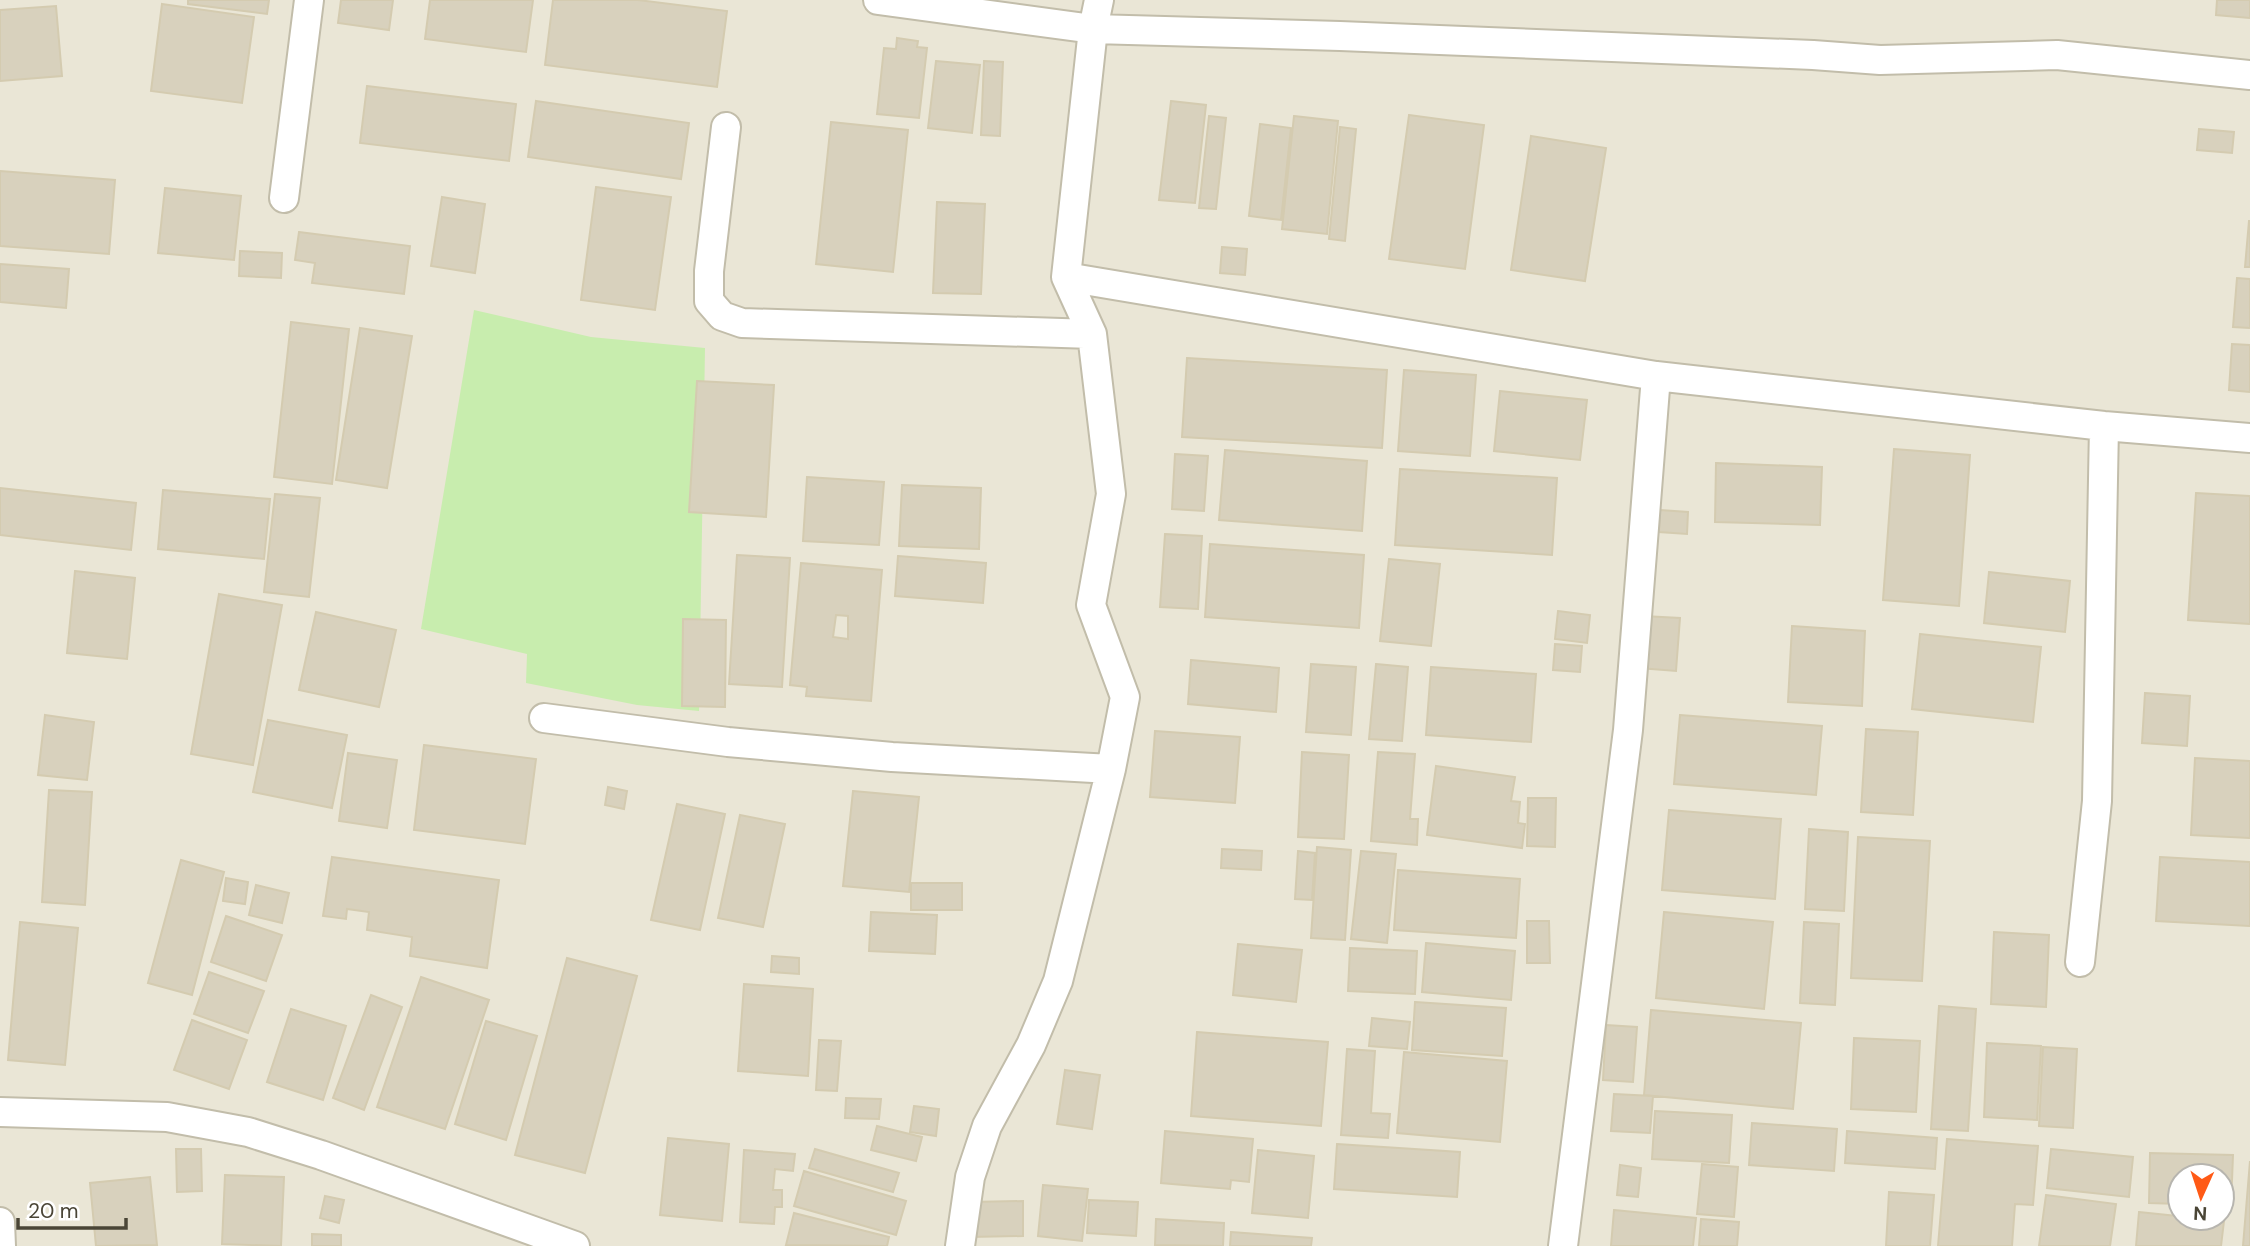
<svg xmlns="http://www.w3.org/2000/svg" width="2250" height="1246" viewBox="0 0 2250 1246" font-family="'DM Sans',sans-serif">
<rect width="100%" height="100%" fill="#f5f3e9"/>
<path fill="#eae6d6" fill-rule="evenodd" d="M0,0H2250V1246H0ZM2180,1176H2222V1218H2180Z"/>
<path fill="#c8edae" d="M474,310L591,337L705,348L699,711L637,705L526,683L527,654L421,629Z"/>
<path fill="#d8d1bd" stroke="#d4cbb0" stroke-width="2" fill-rule="evenodd" d="M188,0H269L267,14L188,4Z
M341,0H393L389,30L338,23Z
M430,0H533L526,52L425,39Z
M553,0H638L727,11L717,87L545,65Z
M2217,0H2250V18L2216,15Z
M162,4L254,17L242,103L151,91Z
M56,6L62,76L0,81V10Z
M897,38L918,41L917,47L927,48L919,118L877,114L884,48L896,49Z
M936,61L980,65L972,133L928,128Z
M984,61L1003,62L1000,136L981,135Z
M367,86L516,104L509,161L360,143Z
M536,101L689,123L681,179L528,157Z
M1171,101L1206,105L1195,203L1159,200Z
M1409,115L1484,125L1465,269L1389,259Z
M1209,116L1226,118L1216,209L1199,208Z
M1294,116L1338,121L1327,234L1282,229Z
M831,122L908,130L893,272L816,264Z
M1260,124L1291,128L1281,220L1249,216Z
M1340,127L1356,129L1345,241L1329,239Z
M2199,129L2234,132L2232,153L2197,150Z
M1531,136L1606,148L1585,281L1511,270Z
M0,171L115,180L109,254L0,246Z
M596,187L671,197L655,310L581,300Z
M165,188L241,196L234,260L158,253Z
M442,197L485,204L475,273L431,266Z
M937,202L985,204L981,294L933,293Z
M2249,221H2250V267H2245Z
M299,232L410,246L404,294L312,283L315,263L295,260Z
M1222,247L1247,249L1245,275L1220,273Z
M240,251L282,253L281,278L239,276Z
M0,264L69,269L66,308L0,302Z
M2237,278L2250,279V328L2233,327Z
M291,322L349,329L332,484L274,477Z
M360,328L412,336L387,488L336,480Z
M2232,344L2250,345V392L2229,390Z
M1187,358L1387,370L1382,448L1182,437Z
M1404,370L1476,375L1470,456L1398,451Z
M697,381L774,385L766,517L689,512Z
M1500,391L1587,400L1580,460L1494,451Z
M1894,449L1970,455L1959,606L1883,600Z
M1225,450L1367,461L1362,531L1219,520Z
M1175,454L1208,456L1204,511L1172,509Z
M1716,463L1822,467L1820,525L1715,522Z
M1400,469L1557,478L1552,555L1395,545Z
M807,477L884,482L879,545L803,541Z
M902,485L981,488L979,549L899,546Z
M0,488L136,503L131,550L0,535Z
M163,490L270,499L264,559L158,549Z
M2196,493L2250,496V624L2188,620Z
M275,494L320,498L309,597L264,592Z
M1660,510L1688,512L1687,534L1659,532Z
M1165,534L1202,536L1198,609L1160,607Z
M1210,544L1364,555L1359,628L1205,617Z
M737,555L790,558L782,687L729,684Z
M898,556L986,563L983,603L895,596Z
M1389,559L1440,564L1431,646L1380,641Z
M801,563L882,570L871,701L806,696L807,687L790,685ZM836,615L848,616V639L833,637Z
M75,571L135,578L127,659L67,653Z
M1989,572L2070,581L2065,632L1984,623Z
M219,594L282,605L253,765L191,754Z
M1558,611L1590,615L1587,643L1555,639Z
M316,612L396,630L379,707L299,690Z
M1643,616L1680,618L1676,671L1639,668Z
M683,619L726,620L725,707L682,706Z
M1792,626L1865,631L1862,706L1788,702Z
M1920,634L2041,647L2033,722L1912,709Z
M1555,644L1582,646L1580,672L1553,670Z
M1191,660L1279,668L1276,712L1188,704Z
M1311,664L1356,667L1351,735L1306,732Z
M1376,664L1408,667L1402,741L1369,739Z
M1431,667L1536,674L1531,742L1426,735Z
M2145,693L2190,696L2187,746L2142,743Z
M45,715L94,722L87,780L38,775Z
M1680,715L1822,726L1816,795L1674,784Z
M268,720L347,735L332,808L253,792Z
M1866,729L1918,732L1913,815L1861,812Z
M1155,731L1240,737L1235,803L1150,797Z
M424,745L536,759L525,844L414,830Z
M1302,752L1349,755L1344,839L1298,837Z
M1378,752L1415,754L1410,819H1418L1417,845L1371,841Z
M348,753L397,760L387,828L339,821Z
M2195,758L2250,761V838L2191,835Z
M1436,766L1515,777L1511,801L1520,802L1518,823L1525,824L1522,848L1427,835Z
M608,787L627,791L624,809L605,805Z
M49,790L92,792L85,905L42,902Z
M853,791L919,797L909,892L843,886Z
M1528,798H1556L1555,847L1527,846Z
M677,804L725,814L700,930L651,920Z
M1669,810L1781,819L1775,899L1662,890Z
M740,815L785,824L763,927L718,918Z
M1809,829L1848,832L1844,911L1805,909Z
M1858,837L1930,841L1922,981L1851,978Z
M1317,847L1351,850L1345,940L1311,938Z
M1222,849L1262,851L1261,870L1221,868Z
M1298,851L1315,853L1312,900L1295,899Z
M1361,851L1396,854L1387,943L1351,939Z
M332,857L499,880L487,968L410,956L412,937L367,930L369,912L347,909L346,919L323,916Z
M2160,857L2250,862V926L2156,921Z
M181,860L224,872L192,995L148,983Z
M1398,870L1520,879L1516,938L1394,930Z
M226,878L248,882L245,904L223,901Z
M911,883H962V910H911Z
M256,885L289,893L282,923L249,915Z
M871,912L937,915L935,954L869,951Z
M1664,912L1773,922L1764,1009L1656,998Z
M226,916L282,935L266,981L211,962Z
M1527,921H1549L1550,963H1527Z
M20,922L78,928L65,1065L8,1060Z
M1804,922L1839,924L1835,1005L1800,1003Z
M1994,932L2049,935L2046,1007L1991,1004Z
M1426,943L1515,951L1511,1000L1422,992Z
M1238,944L1302,950L1296,1002L1233,995Z
M1350,948L1417,951L1415,994L1348,991Z
M772,956L799,958V974L771,972Z
M567,958L637,976L585,1173L515,1155Z
M209,972L264,991L248,1033L194,1014Z
M421,977L489,1000L445,1129L377,1107Z
M744,984L813,989L808,1076L738,1071Z
M371,995L402,1007L364,1110L333,1098Z
M1415,1002L1506,1008L1502,1056L1412,1050Z
M1939,1006L1976,1009L1968,1131L1931,1129Z
M291,1009L346,1026L323,1100L267,1082Z
M1651,1010L1801,1023L1793,1109L1644,1095Z
M1372,1018L1410,1022L1407,1049L1369,1046Z
M192,1020L247,1040L229,1089L174,1070Z
M486,1021L537,1036L506,1140L455,1124Z
M1606,1025L1637,1027L1633,1082L1603,1080Z
M1197,1032L1328,1042L1321,1126L1191,1116Z
M1854,1038L1920,1041L1916,1112L1851,1109Z
M819,1040L841,1041L837,1091L816,1090Z
M1987,1043L2041,1046L2037,1120L1984,1117Z
M2043,1047L2077,1049L2073,1128L2039,1126Z
M1347,1049L1375,1051L1371,1113L1390,1114L1388,1138L1341,1135Z
M1404,1052L1507,1061L1500,1142L1397,1133Z
M1065,1070L1100,1075L1092,1129L1057,1124Z
M1614,1094L1653,1096L1650,1133L1611,1131Z
M846,1098L881,1099L879,1119L845,1118Z
M914,1106L939,1109L936,1136L910,1132Z
M1655,1111L1732,1115L1729,1163L1652,1159Z
M1752,1123L1837,1129L1834,1171L1749,1165Z
M877,1126L922,1137L916,1161L871,1150Z
M1165,1131L1253,1139L1249,1182L1231,1180L1230,1189L1161,1183Z
M1847,1131L1937,1138L1935,1169L1845,1163Z
M668,1138L729,1144L722,1221L660,1215Z
M1947,1139L2038,1146L2033,1205L2015,1204L2012,1246H1938Z
M1337,1144L1460,1152L1457,1197L1334,1189Z
M176,1149H201L202,1191L177,1192Z
M815,1149L899,1173L893,1192L809,1168Z
M2051,1149L2133,1157L2129,1197L2047,1188Z
M744,1150L795,1154L793,1171L775,1169L773,1190H782V1207H775L774,1224L740,1222Z
M1258,1150L1314,1156L1308,1218L1252,1213Z
M2150,1153L2233,1155L2231,1206L2222,1205V1176H2180V1204L2149,1203Z
M2250,1161V1246H2243Z
M1702,1164L1738,1167L1734,1217L1697,1214Z
M1620,1165L1641,1168L1638,1197L1617,1195Z
M804,1171L906,1201L896,1235L794,1206Z
M225,1175L284,1177L281,1246L222,1244Z
M150,1177L157,1245L96,1246L90,1183Z
M1043,1185L1088,1189L1082,1241L1038,1236Z
M1889,1192L1934,1195L1930,1246H1886Z
M2046,1195L2116,1204L2110,1246H2039Z
M325,1196L344,1200L339,1223L320,1218Z
M1089,1200L1138,1202L1136,1236L1087,1233Z
M1023,1201V1236L970,1237V1202Z
M1614,1210L1696,1218L1693,1246H1611Z
M2139,1212L2224,1221L2221,1246H2136Z
M794,1213L889,1237L887,1246L786,1245Z
M1156,1219L1224,1223L1223,1246L1155,1245Z
M1701,1219L1739,1222L1737,1246H1699Z
M1231,1232L1312,1238L1311,1246H1230Z
M312,1234L341,1235V1246H312Z"/>
<g fill="none" stroke-linecap="round" stroke-linejoin="round">
<g stroke="#c2bdaa" stroke-width="32">
<path id="street" d="M878,0L1093,29L1340,36L1813,55L1880,60L2057,55L2250,75
M726,127L709,271V301L722,316L742,323L1092,334
M284,198L309,0
M1066,277L1656,376L2104,426L2250,438
M544,718L728,742L892,757L1111,769
M2080,962L2097,801L2104,426
M0,1112L167,1117L248,1132L321,1155L575,1246
M0,1222L1,1246
M960,1246L970,1177L987,1126L1031,1045L1058,981L1111,769L1125,697L1091,605L1111,494L1092,334L1066,277L1093,29L1099,0
M1563,1246L1628,730L1656,376"/>
</g>
<use href="#street" stroke="#fff" stroke-width="28"/>
</g>
<g transform="translate(2201 1197) rotate(183)"><circle r="33" fill="#ffffff" stroke="#b7b5af" stroke-width="2"/>
<path d="M0-5L12 26L0 18L-12 26Z" fill="#ff5a16"/>
<text y="-10" font-size="19" font-weight="bold" text-anchor="middle" fill="#4a4536">N</text>
</g>
<path d="M18 1218v10h108v-10" fill="none" stroke="#4a4536" stroke-width="3.5"/>
<text x="28" y="1218" font-size="21" fill="#4a4536" stroke="#ffffff" stroke-width="5" paint-order="stroke">20 m</text>
</svg>
